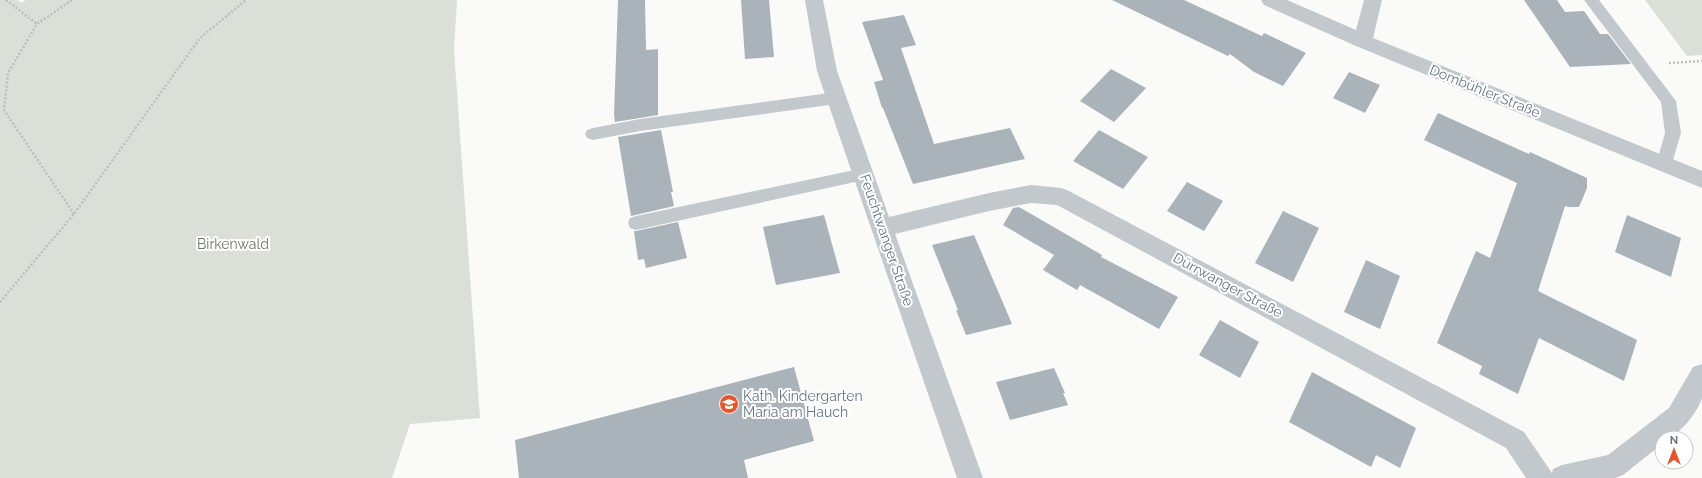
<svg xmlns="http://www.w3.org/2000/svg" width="1702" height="478" viewBox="0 0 1702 478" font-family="Raleway,sans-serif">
<rect width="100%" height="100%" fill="#fafaf8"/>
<path fill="#dadfd7" d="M0,0H18L21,3L26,0H457L454,50L480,418L410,424L392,478H0Z
M1645,0H1702V55L1687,56Z"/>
<path fill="#aab3b9" d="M618,0H645L646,50L658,49V115L615,122L614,115Z
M741,0H769L774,57L745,59Z
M1112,0H1184L1262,36L1264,33L1306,53L1283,86L1254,72L1230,54L1228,56Z
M1524,0H1557L1565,12L1584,11L1600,34H1608L1631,64L1570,67Z
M904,15L916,45L901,48L934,144L1010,128L1025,159L913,184L883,108H882L874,82L883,80L862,22Z
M1111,69L1146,88L1114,122L1080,101Z
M1349,72L1380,85L1365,113L1333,98Z
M1438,113L1529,154L1530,152L1587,178V188L1579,207H1569L1565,206L1538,291L1637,340L1624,381L1539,338L1518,394L1479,374L1482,366L1437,343L1476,251L1490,258L1517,183L1424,140Z
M661,130L673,192H671L674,206L631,216L618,137Z
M1099,130L1148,157L1123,189L1073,161Z
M1187,182L1223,201L1204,231L1167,211Z
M1019,207L1102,255L1101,257L1178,297L1159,329L1080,285L1077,290L1043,270L1054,255L1003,225L1013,208Z
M1283,211L1319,228L1293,282L1255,263Z
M824,215L840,273L776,285L763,227Z
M1627,215L1681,238L1671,277L1615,252Z
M678,222L687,258L646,268L644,259L638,260L634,231H636Z
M974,235L1012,324L966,335L956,310H958L932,245Z
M1366,260L1400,276L1380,329L1344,312Z
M1220,320L1259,342L1240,378L1199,355Z
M794,367L814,441L744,460L748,478H519L515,440Z
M1054,368L1065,393H1063L1068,405L1010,420L996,382Z
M1312,372L1416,428L1400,468L1376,455L1371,467L1289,422Z"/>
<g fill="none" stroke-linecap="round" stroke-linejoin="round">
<path stroke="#bbbfc2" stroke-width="2.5" stroke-dasharray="2 2" stroke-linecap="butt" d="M6,0L37,24
M72,0L37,24L8,73L4,110L74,214
M1669,63L1702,61
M0,302L74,214L200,38L246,0"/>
<path fill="#c3c8cc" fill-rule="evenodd" d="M1584,0H1599L1676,101L1681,133L1670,170L1664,171L1658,170L1656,165L1665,133L1661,102Z
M836,92L841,94L844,98L841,102L836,104L640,131L593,140L587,138L585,134L587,130L593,128L640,119Z
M864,168L870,169L872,174L870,179L864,180L636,230L630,228L628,223L630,218L636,216Z"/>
<path fill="#c3c8cc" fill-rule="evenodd" d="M805,0H823L837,71L889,217L989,193L1031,185L1061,188L1069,191L1524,432L1552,473L1553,469L1562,465L1608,455L1669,408L1693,367L1702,364C1702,373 1702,390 1702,398C1697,413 1679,438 1662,438V444L1623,475L1615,478H1526L1506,448L1057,205L1031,203L989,211L895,234L983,478H957L817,71Z
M1261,0H1287L1356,30L1364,0H1382L1373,38L1702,171V188L1356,46L1264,5Z"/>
</g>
<defs>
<g id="school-disc" transform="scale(1)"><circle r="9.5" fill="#e4572e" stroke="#fff"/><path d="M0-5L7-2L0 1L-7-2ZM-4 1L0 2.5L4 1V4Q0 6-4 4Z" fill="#fff"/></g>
</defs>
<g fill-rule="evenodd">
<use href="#school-disc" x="729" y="404"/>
</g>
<g text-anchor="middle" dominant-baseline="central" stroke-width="4" stroke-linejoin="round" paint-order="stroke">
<g font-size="14" fill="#657683" stroke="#fff">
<text transform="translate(1485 91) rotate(22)">Dombühler Straße</text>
<text transform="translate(887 240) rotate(71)">Feuchtwanger Straße</text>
<text transform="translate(1228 285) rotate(28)">Dürrwanger Straße</text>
</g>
<g font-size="14" fill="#687a64" stroke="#fff">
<text x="233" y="244">Birkenwald</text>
</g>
<g font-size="14" fill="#657683" stroke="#fff" text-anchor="start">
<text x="743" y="396">Kath. Kindergarten<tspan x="743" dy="16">Maria am Hauch</tspan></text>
</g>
</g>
<g transform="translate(1674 450)"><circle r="19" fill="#ffffff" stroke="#c1c8cd"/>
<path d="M0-3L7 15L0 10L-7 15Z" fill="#e4572e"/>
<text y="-6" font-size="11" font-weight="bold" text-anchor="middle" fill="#657683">N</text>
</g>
</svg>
